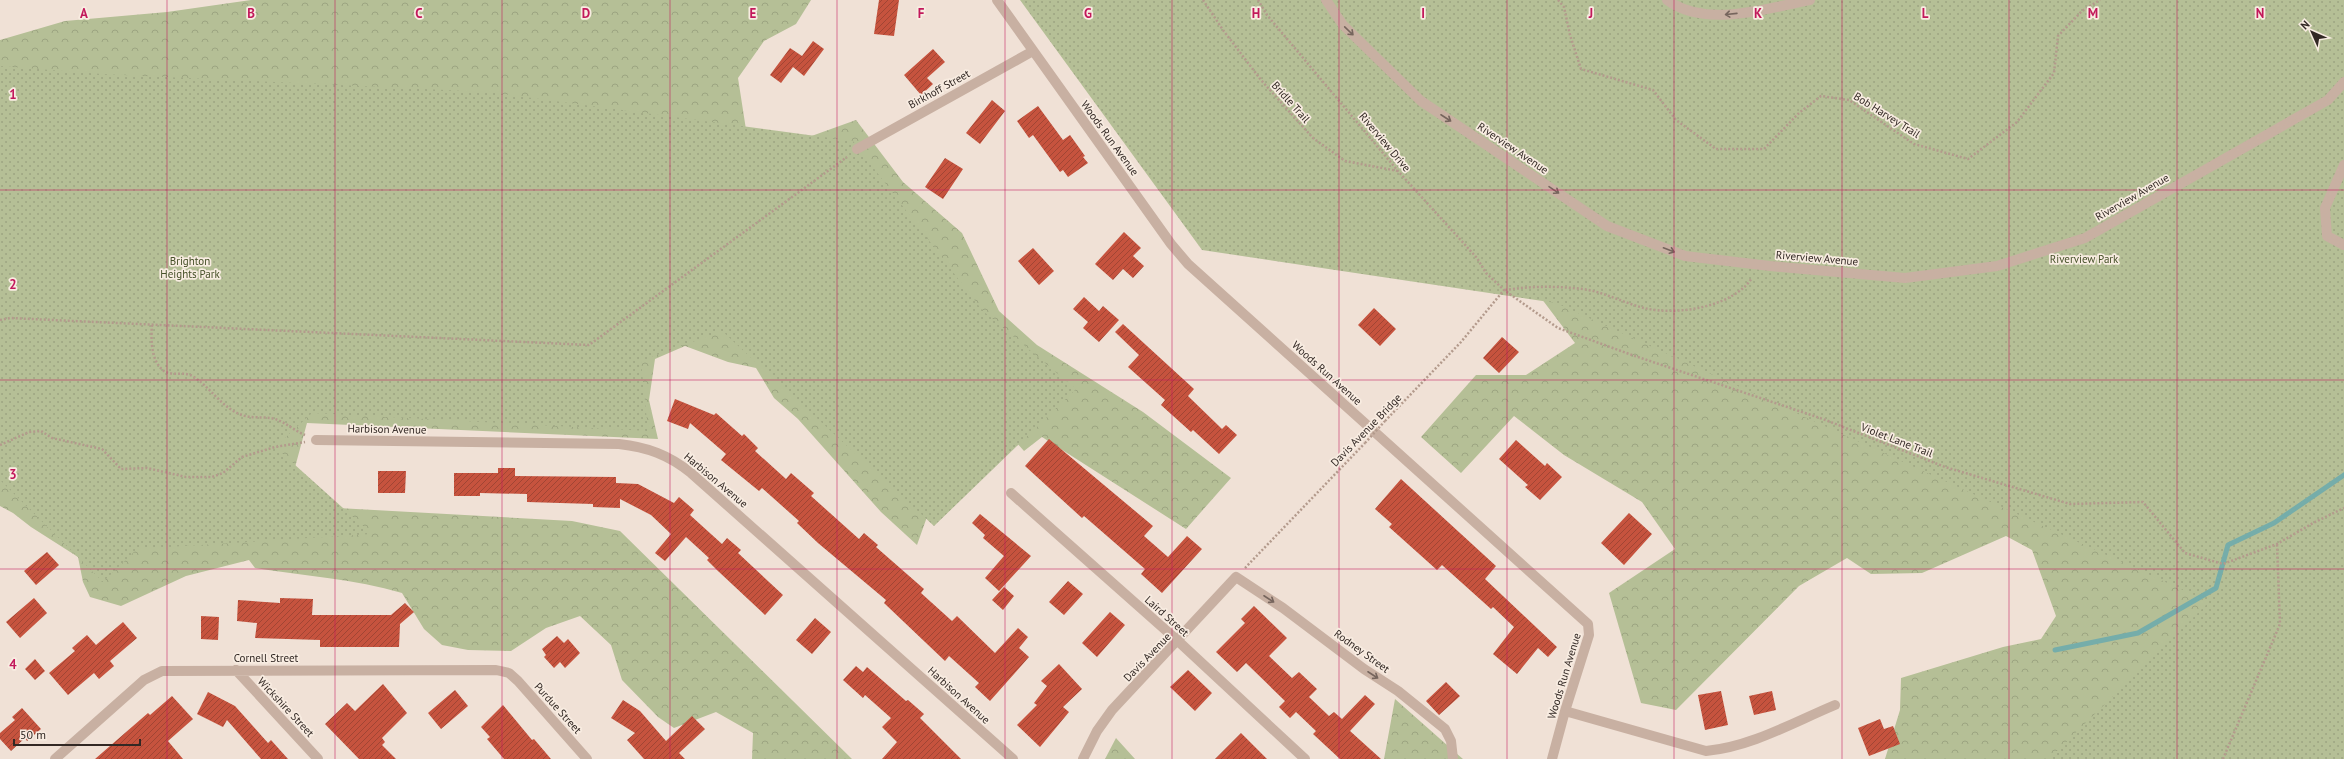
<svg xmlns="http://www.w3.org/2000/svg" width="2344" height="759" viewBox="0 0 2344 759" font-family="'PT Sans',sans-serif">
<defs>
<pattern id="forest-crowns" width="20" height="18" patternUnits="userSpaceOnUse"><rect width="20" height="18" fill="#b5bf96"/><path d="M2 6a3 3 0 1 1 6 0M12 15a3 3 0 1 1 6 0" fill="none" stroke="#9ca481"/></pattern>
<pattern id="park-dots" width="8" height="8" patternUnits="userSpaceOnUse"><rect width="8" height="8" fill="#b5bf96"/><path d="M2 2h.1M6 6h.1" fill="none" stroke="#9ca481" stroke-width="1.8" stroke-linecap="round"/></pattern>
<pattern id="building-hatch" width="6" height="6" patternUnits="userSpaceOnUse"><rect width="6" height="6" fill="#c6533e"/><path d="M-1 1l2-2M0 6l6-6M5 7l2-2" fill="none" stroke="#a14534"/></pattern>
</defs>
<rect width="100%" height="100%" fill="#f0e1d6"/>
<path fill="url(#forest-crowns)" d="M251,0H811L796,24L764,41L738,78L747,136L792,143L856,120L903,182L962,233L999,311L1037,345L1143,412L1231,478L1186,529L1042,437L1024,451L1008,433L933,500L917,545L881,512L798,419L774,398L756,368L728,362L685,346L655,359L649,400L658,439L307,423L294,471L338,508L572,521L620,531L852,759H752L753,733L716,712L674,728L658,717L622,680L611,645L580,616L546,628L511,651L468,650L442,645L424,629L402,593C355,579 304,576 255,568L249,560L186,576L121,606L90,597L83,582L78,557L31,527L13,513L0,506V40L65,21L167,12Z
M2001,285L2344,759H1885L1900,710L1901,678L2003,647L2041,639L2056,616L2032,550L2006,536L1922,573L1871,574L1847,558L1799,586L1676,710L1641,703L1609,593L1675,549L1642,502L1564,455L1514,416L1461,473L1421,437L1476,375H1526L1575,343L1532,286Z
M1395,699L1456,753L1463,759H1384Z
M1116,738L1135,759H1136H1105Z"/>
<path fill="url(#park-dots)" d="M1020,0H2344V759H2049L2209,602L1556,303L1202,250Z
M0,66L102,74L488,92L853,141L982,310L1076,389L934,526L722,331L641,361L648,431L312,413L275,447L372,534L137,549L103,582L0,480Z"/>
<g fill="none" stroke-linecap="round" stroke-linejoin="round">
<path stroke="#75adaa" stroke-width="5" d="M2055,650L2138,633L2216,588L2228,545L2274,523L2344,475"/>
</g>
<path fill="url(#building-hatch)" d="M879,0H899L894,36L874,34Z
M813,41L824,49L804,76L793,67L781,83L770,75L790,48L802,56Z
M933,49L945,62L927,78L933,84L921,95L904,75Z
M992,100L1005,111L980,144L966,133Z
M1038,106L1063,140L1070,135L1085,156L1083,157L1088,163L1068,177L1063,170L1060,172L1033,135L1029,138L1017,121Z
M945,158L963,169L943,199L925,187Z
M1124,232L1141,248L1133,256L1144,266L1133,278L1123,269L1113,280L1095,264Z
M1033,248L1054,271L1039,285L1018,261Z
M1084,297L1099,311L1103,306L1119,320L1099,342L1083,328L1088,322L1073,309Z
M1374,308L1396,329L1380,346L1358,325Z
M1123,324L1194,389L1188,396L1222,429L1226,425L1237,435L1219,454L1193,430L1191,432L1161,405L1165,400L1128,367L1139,355L1115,332Z
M1502,337L1519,352L1499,373L1483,358Z
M675,399L714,415L716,413L742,436L744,434L758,448L755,451L786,479L791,473L814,493L811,496L859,539L864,533L878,545L876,547L924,589L921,593L952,621L957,616L995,653L1018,628L1028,637L1019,648L1029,657L990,701L975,687L979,683L949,656L945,661L884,603L886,600L818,543L797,523L799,521L762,488L759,491L721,460L726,454L690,423L688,429L667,421Z
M1049,439L1153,526L1144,536L1168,557L1187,536L1202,549L1162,593L1141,574L1145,569L1084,516L1082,518L1025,466Z
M1516,440L1545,466L1547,463L1562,477L1540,500L1525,487L1528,485L1499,459Z
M498,468H515V476L616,477V483L638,484L674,503L679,497L694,510L690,515L722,544L727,538L741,550L738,553L783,595L765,615L718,571L707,560L709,558L686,537L665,561L655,553L671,534L651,515L620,499V508L593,507V504L527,502V494L480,493V496H454V473H498Z
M378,471H406L405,493H378Z
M1401,479L1496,566L1485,579L1557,647L1548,657L1538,648L1517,674L1493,654L1514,627L1493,607L1491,609L1442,565L1437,570L1389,527L1392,524L1375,509Z
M1629,513L1652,534L1624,565L1601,543Z
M980,514L1031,556L999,591L985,578L1004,556L983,538L985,535L972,523Z
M47,552L59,565L36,585L24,571Z
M1068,581L1083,594L1064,615L1049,602Z
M1004,587L1014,596L1003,610L992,600Z
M34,598L47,613L20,638L6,622Z
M280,598L313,599L312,615H391L405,603L414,612L400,624L399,647H320V640L255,638L257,623L237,621L238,600L280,603Z
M1254,606L1287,638L1269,656L1292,678L1299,672L1317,689L1309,697L1329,716L1334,712L1342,719L1365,695L1375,704L1350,731L1381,759H1340L1313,734L1316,731L1296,712L1290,718L1279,707L1285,701L1246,663L1237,672L1216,652L1245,623L1241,619Z
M1110,612L1125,625L1097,657L1082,643Z
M201,616L219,617L218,640L201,639Z
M815,618L831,632L812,654L796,640Z
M123,622L137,638L110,661L114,666L99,679L94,673L68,695L49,673L75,651L72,648L87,635L96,645Z
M557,636L564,643L568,639L580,653L565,668L560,662L554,668L544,657L546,655L542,649Z
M35,659L45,671L35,680L25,669Z
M1059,664L1082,689L1063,707L1069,712L1040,747L1017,725L1037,705L1034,703L1047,686L1041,681Z
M856,666L863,672L867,667L906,701L908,700L924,714L920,718L961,759H882L897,742L882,727L891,718L865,695L863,698L843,680Z
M1188,670L1212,693L1195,711L1170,687Z
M1446,682L1460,696L1439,715L1426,701Z
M383,684L407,713L382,738L385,742L382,745L396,759H359L325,724L347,703L355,711Z
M455,690L468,706L441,729L428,713Z
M1721,691L1728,725L1705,730L1698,695Z
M1772,691L1776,710L1754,715L1749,696Z
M208,692L235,706L268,743L271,740L288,759H261L227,720L223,727L197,714Z
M172,696L193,719L168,741L183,759H95L148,713L150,715Z
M623,700L640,711L666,741L692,716L705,729L679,753L685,759H644L627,740L635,733L611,718Z
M503,705L532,740L534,739L551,759H504L487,739L490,737L481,727Z
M22,708L41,729L27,741L25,738L11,751L0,739V733L15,720L12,717Z
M1880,719L1884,729L1893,726L1900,744L1869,756L1858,728Z
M1241,733L1267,759H1215Z"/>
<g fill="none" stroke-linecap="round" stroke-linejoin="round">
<path stroke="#b39a8c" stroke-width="2.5" stroke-dasharray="2 2" stroke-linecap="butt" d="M1203,0L1223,30L1261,80L1313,138L1345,161L1398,171
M1258,0L1267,15L1398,171L1477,258L1486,273L1504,290L1558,328L1632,355L1823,419L1945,467L2070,504L2143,502L2185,553L2223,564L2277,544L2313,523L2344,508
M1558,0L1564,7L1570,35L1581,69L1653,90L1676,120L1716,149H1764L1799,113L1821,96L1849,100L1914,144L1968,159L2017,122L2054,73L2058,36L2082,11L2100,0
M1505,290C1531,286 1557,286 1583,289C1604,292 1624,303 1644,308C1677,316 1733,307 1752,278
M0,320L10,318L589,345L847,157
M152,325C151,337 151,356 159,366C169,380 182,369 194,377C210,387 222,408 242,415C252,419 264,416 275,419C285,422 295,431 305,435
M1385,421L1461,342L1504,290
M0,445L29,432L41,431L52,438L102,449L121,469L147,468L186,477H212L223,473L242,457L275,447L305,442
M1245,568L1365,443
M2223,759L2280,624L2277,544"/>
<path stroke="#c8b0a2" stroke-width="10" d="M997,0L1171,244L1188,264L1588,624L1589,635L1565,711L1552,759
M1326,0L1343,25L1421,101L1607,226L1685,256L1770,266L1905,278L1997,266L2085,238L2328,100L2344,82
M1667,0C1706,29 1767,8 1810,0
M857,149L1033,51
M2344,165L2325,208L2327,236L2344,245
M316,440L619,444C647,447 669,455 691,473L1013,759
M1011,493L1178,641L1305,759
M236,670L318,759
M1565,711L1706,751C1751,747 1794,722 1835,705
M55,759L144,680L162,671L496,670L509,673L518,681L587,759
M1083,759L1097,731L1112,710L1236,577L1283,608L1364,669L1398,691L1445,729L1451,741L1453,759"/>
<path stroke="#b39a8c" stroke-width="2.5" stroke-dasharray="2 2" stroke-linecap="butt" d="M1365,443L1385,421"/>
</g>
<defs><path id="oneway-shaft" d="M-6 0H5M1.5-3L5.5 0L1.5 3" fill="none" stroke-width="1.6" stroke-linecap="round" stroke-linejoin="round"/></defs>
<g stroke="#76655d">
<use href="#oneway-shaft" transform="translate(1731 14) rotate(174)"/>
<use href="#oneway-shaft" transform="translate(1349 31) rotate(44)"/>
<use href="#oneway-shaft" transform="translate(1446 118) rotate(33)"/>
<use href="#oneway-shaft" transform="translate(1554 190) rotate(34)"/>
<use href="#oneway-shaft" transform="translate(1669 250) rotate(21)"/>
<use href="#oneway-shaft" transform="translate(1269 599) rotate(33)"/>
<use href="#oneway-shaft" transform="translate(1373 675) rotate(33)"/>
</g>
<path fill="none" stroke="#c2185b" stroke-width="1" stroke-opacity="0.55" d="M167,0V759M335,0V759M502,0V759M670,0V759M837,0V759M1005,0V759M1172,0V759M1339,0V759M1507,0V759M1674,0V759M1842,0V759M2009,0V759M2177,0V759M0,190H2344M0,380H2344M0,569H2344"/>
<g text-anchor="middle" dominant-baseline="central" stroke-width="3.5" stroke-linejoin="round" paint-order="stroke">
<g font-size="11" fill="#322824" stroke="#f8ece1">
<text transform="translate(939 89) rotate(-29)">Birkhoff Street</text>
<text transform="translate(1291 102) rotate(48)">Bridle Trail</text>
<text transform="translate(1887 115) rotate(32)">Bob Harvey Trail</text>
<text transform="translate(1110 138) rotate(54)">Woods Run Avenue</text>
<text transform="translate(1385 142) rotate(50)">Riverview Drive</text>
<text transform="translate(1513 148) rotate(34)">Riverview Avenue</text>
<text transform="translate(2132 197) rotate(-30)">Riverview Avenue</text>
<text transform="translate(1817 258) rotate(5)">Riverview Avenue</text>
<text transform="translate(1327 373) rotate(42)">Woods Run Avenue</text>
<text transform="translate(387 429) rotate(1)">Harbison Avenue</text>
<text transform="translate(1366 430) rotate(-46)">Davis Avenue Bridge</text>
<text transform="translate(1897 440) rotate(21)">Violet Lane Trail</text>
<text transform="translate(716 480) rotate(40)">Harbison Avenue</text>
<text transform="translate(1167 616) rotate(42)">Laird Street</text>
<text transform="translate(1362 651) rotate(36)">Rodney Street</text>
<text transform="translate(1147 657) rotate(-46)">Davis Avenue</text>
<text x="266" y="658">Cornell Street</text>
<text transform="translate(1564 676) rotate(-73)">Woods Run Avenue</text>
<text transform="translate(959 695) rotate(42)">Harbison Avenue</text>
<text transform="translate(286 707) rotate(47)">Wickshire Street</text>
<text transform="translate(558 708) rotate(48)">Purdue Street</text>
</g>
<g font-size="11" fill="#455028" stroke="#f8ece1">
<text x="2084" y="259">Riverview Park</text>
<text x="190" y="261">Brighton<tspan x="190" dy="13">Heights Park</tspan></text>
</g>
</g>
<g font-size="13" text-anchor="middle" font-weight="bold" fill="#c2185b" stroke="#f8ece1" stroke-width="3.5" stroke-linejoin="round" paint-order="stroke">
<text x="84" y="18">A</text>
<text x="251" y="18">B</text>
<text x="419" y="18">C</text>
<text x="586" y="18">D</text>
<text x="753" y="18">E</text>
<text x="921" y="18">F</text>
<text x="1088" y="18">G</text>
<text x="1256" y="18">H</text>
<text x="1423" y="18">I</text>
<text x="1591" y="18">J</text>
<text x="1758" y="18">K</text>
<text x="1925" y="18">L</text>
<text x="2093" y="18">M</text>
<text x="2260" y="18">N</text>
<text x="13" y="99">1</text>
<text x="13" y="289">2</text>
<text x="13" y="479">3</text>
<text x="13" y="669">4</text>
</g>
<g transform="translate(2312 32) rotate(315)" stroke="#f8ece1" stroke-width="3" paint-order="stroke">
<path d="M0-3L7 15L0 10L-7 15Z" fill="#322824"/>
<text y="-6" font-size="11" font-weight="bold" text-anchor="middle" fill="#322824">N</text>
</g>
<path d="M14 739v6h126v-6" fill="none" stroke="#322824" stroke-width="2"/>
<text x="20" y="739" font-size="12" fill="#322824" stroke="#f8ece1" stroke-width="3" paint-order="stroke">50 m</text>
</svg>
